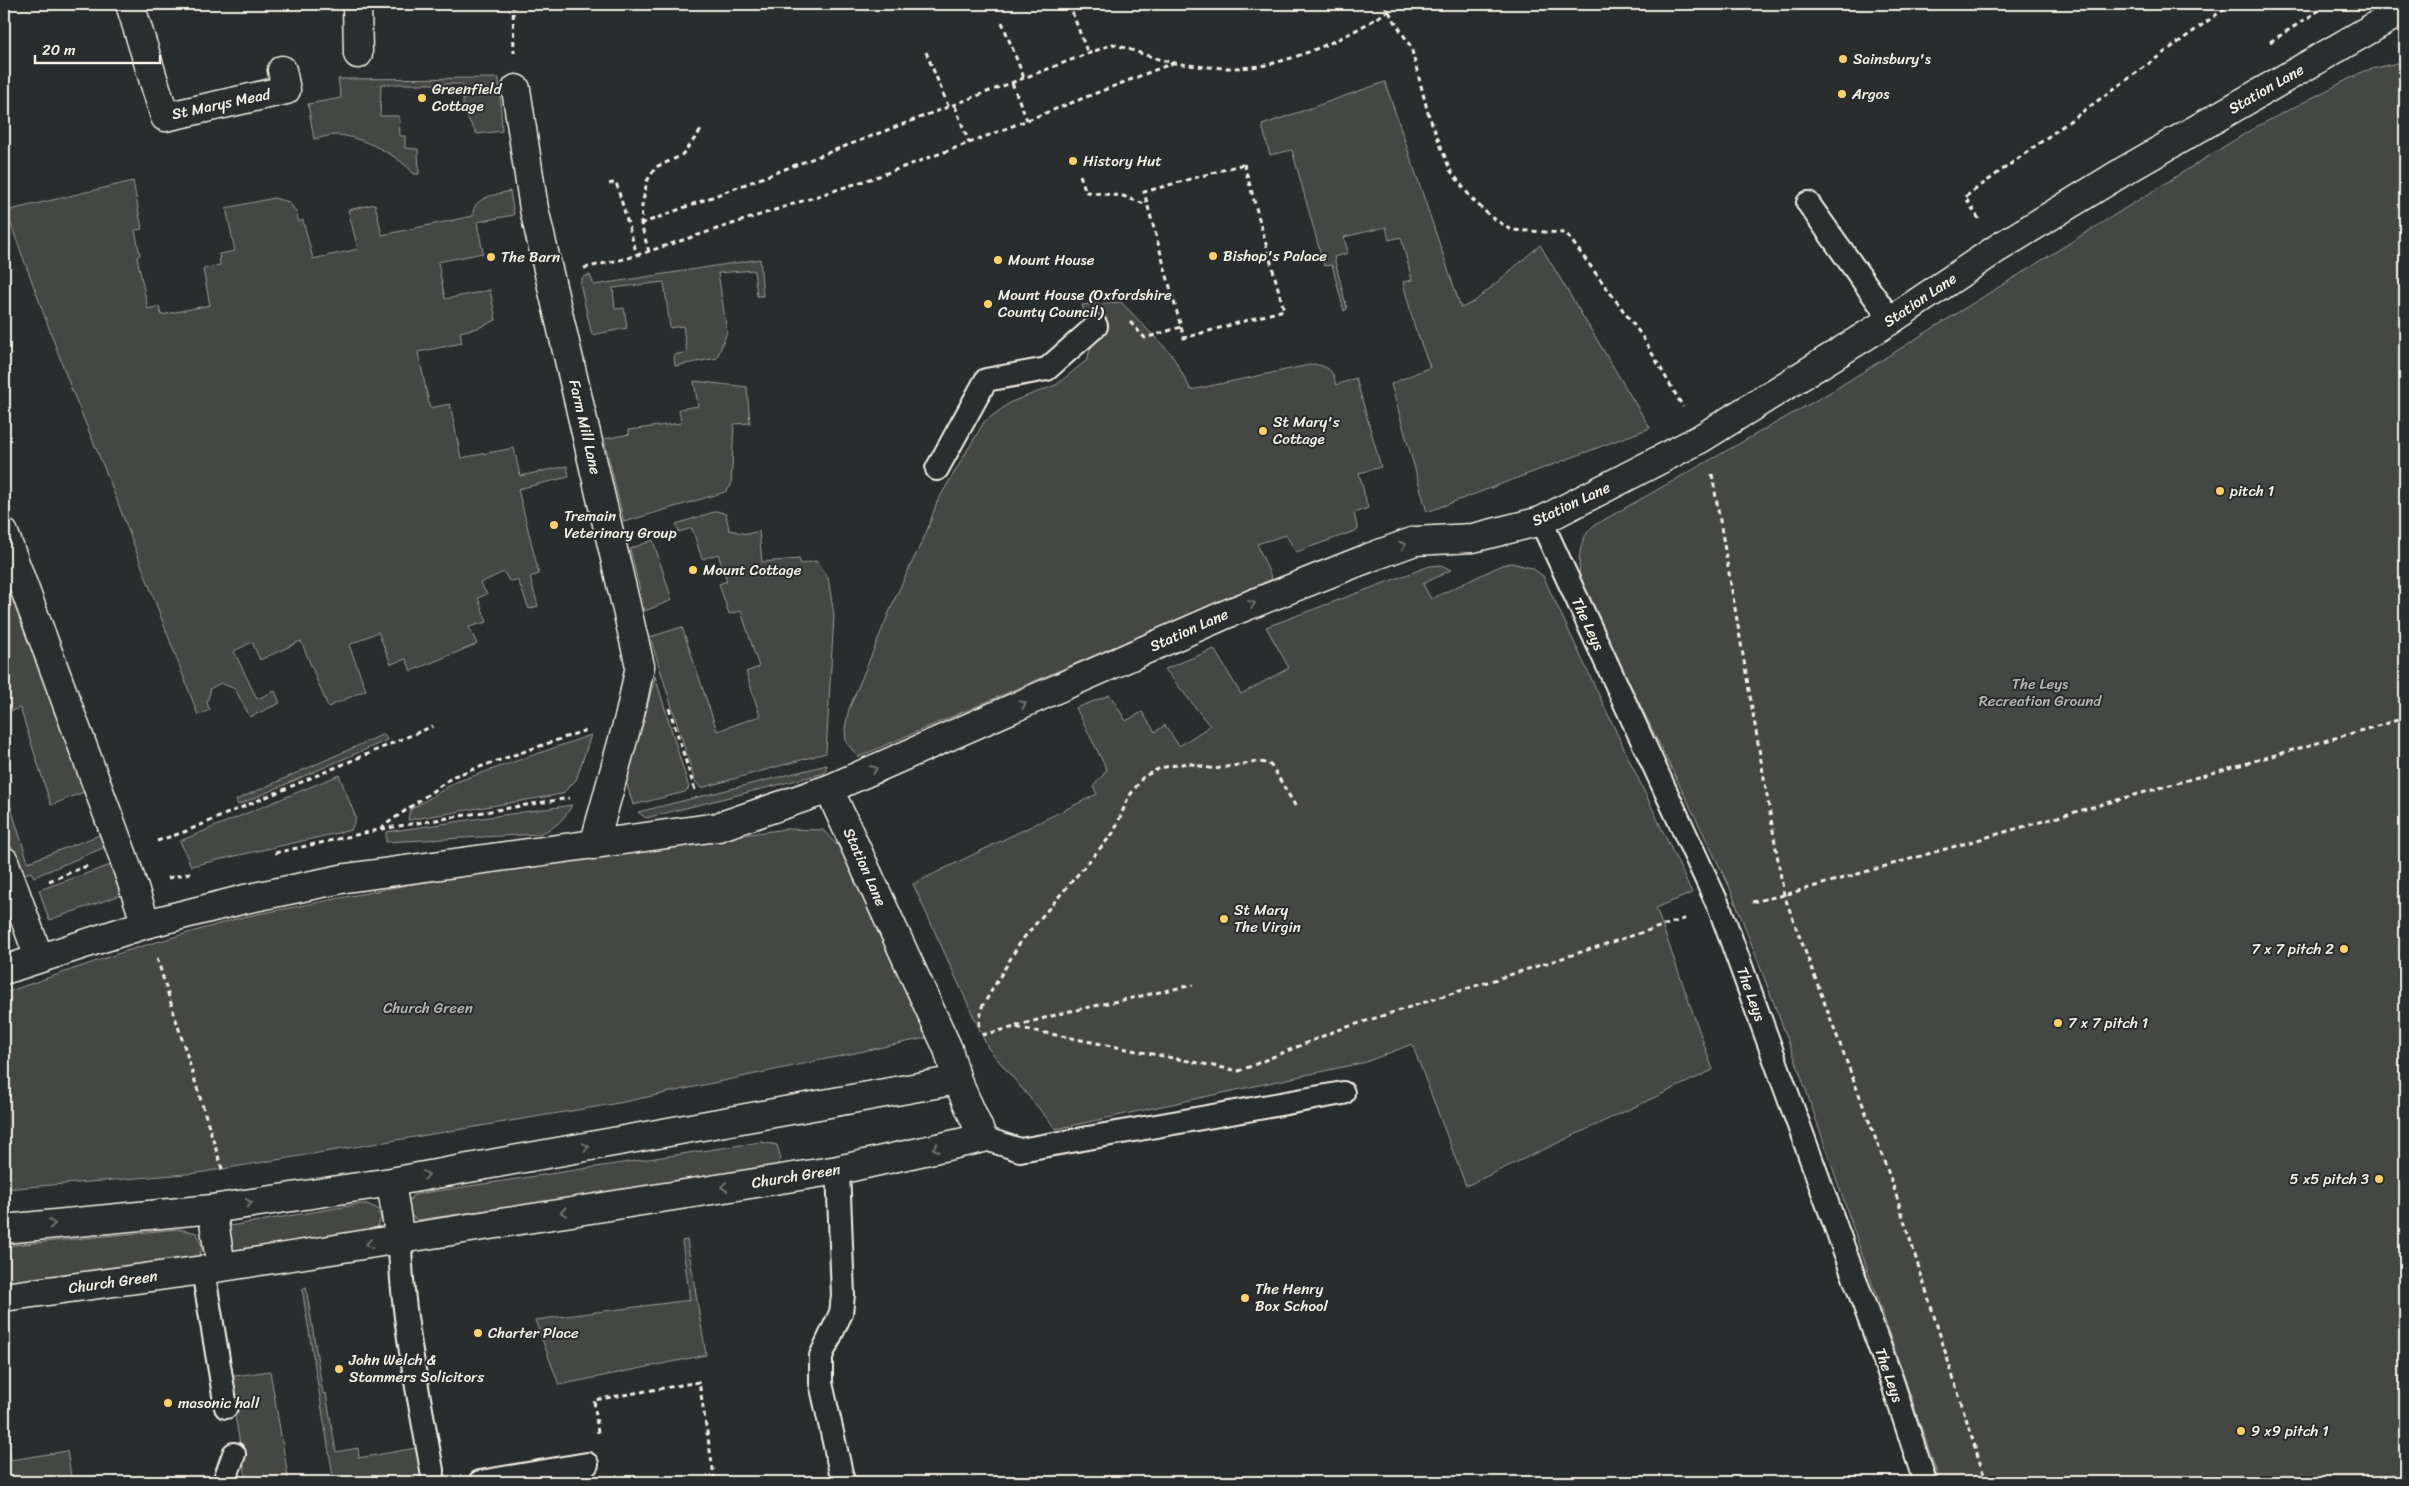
<svg xmlns="http://www.w3.org/2000/svg" width="2409" height="1486" viewBox="0 0 2409 1486" font-family="Sriracha,sans-serif">
<rect width="100%" height="100%" fill="#2a2d2e"/>
<filter id="ink" filterUnits="userSpaceOnUse"><feTurbulence type="fractalNoise" baseFrequency=".02" numOctaves="2"/><feDisplacementMap in="SourceGraphic" scale="10" xChannelSelector="R" yChannelSelector="G"/><feConvolveMatrix kernelMatrix="1 2 1 2 8 2 1 2 1" color-interpolation-filters="sRGB"/></filter>
<g filter="url(#ink)">
<path fill="#444645" stroke="#9c9c96" d="M2405,61V1482H1940L1797,1064L1730,888L1581,584C1578,564 1577,541 1593,526L1829,393L2254,128L2364,71Z
M499,78L502,131L477,134L463,111V84H381L380,116H399L400,136H405V148L418,149L419,174H414C400,156 360,136 337,135C329,135 321,138 314,139L308,104L341,98L338,79Z
M1385,82L1461,308L1474,302L1540,245L1650,428L1427,512L1391,384L1430,367L1414,325L1403,282L1412,280L1401,237L1389,240L1386,227L1344,237L1348,253L1334,257L1347,309L1344,311L1332,265L1324,266L1292,150L1270,155L1262,125Z
M133,181L142,229L135,230L140,255L137,257L148,309L159,306L161,315L210,305L203,269L220,265L219,254L235,251L226,208L274,198L289,202L296,212L299,222L303,220L313,259L358,249L348,210L375,204L382,235L473,216C472,197 495,195 510,191L514,215L477,222L483,253L438,262L445,299L490,290L496,320L478,328L460,332L462,343L418,352L430,408L450,404L461,458L514,448L520,476L567,466L569,477L518,489L539,574L530,577L538,606L529,609L518,580L509,581L504,572L480,583L487,594L478,598L487,622L469,627L477,644L411,671L406,659L391,664L378,632L349,645L366,690L328,707L301,641L260,660L252,642L234,651L257,699L275,691L280,703L250,717L235,689L221,683L211,688L207,703L210,710L198,715L110,482L71,388L6,211Z
M760,259L763,296H757L754,270L718,273L727,332L717,358L675,366L674,355L687,352L683,326L670,328L664,282L613,288L615,309L624,308L627,328L592,335L580,283L583,277L590,275L594,285Z
M1121,302L1172,355L1191,390L1314,364C1329,367 1333,370 1336,385L1356,378L1381,467L1359,473L1368,508L1354,513L1358,530L1296,552L1286,535L1257,544L1272,579L858,757L846,742L845,728L849,709L896,596L927,531L937,502L984,422L1011,402L1056,385L1087,360L1092,344L1082,305Z
M694,381L747,387L750,423L734,424L731,486L725,492L624,522L604,439L630,434L628,430L681,423L679,409L698,406Z
M717,511L726,514L729,530L747,534L759,531L762,562L799,559L801,564L816,561L828,578L834,615L826,753L701,788L695,781L650,637L682,627L717,731L760,716L746,672L759,667L741,611L729,614L719,584L727,581L718,554L702,559L692,528L679,532L676,524Z
M653,540L672,600L645,611L630,549Z
M4,559L89,790L51,805L20,708L4,713Z
M1511,563L1532,568L1543,576L1692,893L1656,908L1713,1070L1466,1186L1412,1044L1366,1062L1056,1129L988,1048L913,884L1097,794L1093,787L1107,770L1076,708L1110,695L1126,721L1142,712L1155,732L1165,725L1179,746L1210,726L1165,669L1214,649L1241,694L1289,668L1266,627L1430,566L1441,565L1451,570L1423,584L1431,599L1502,565Z
M655,676L689,788L685,792L633,805L625,778L628,759L646,712Z
M384,734L387,740L238,805L236,800Z
M591,735L576,780L562,794L408,820L410,810L456,782Z
M827,765L825,773L646,818L638,812Z
M339,775L356,818L351,830L191,866L180,841Z
M4,786L28,862L105,833L110,845L34,877L31,872L19,876L4,831Z
M572,805C564,820 555,828 539,834L386,842V832Z
M786,829L823,830L850,859L930,1037L619,1103L198,1173L4,1189V993L126,951L243,917L407,885L613,853Z
M114,864L124,894L49,920L39,890Z
M761,1142L777,1145L781,1159L776,1167L757,1172L417,1220L409,1214L407,1205L412,1196L417,1194Z
M360,1204H367L378,1209L381,1218L376,1230L235,1251L231,1249L227,1230L230,1226Z
M178,1229L197,1233L202,1247L198,1258L4,1287V1246Z
M687,1240L706,1355L559,1385L535,1320L690,1300L682,1241Z
M306,1287L323,1394L326,1393L336,1452L358,1448L359,1458L416,1448L424,1482H334L302,1289Z
M270,1371L289,1482H247L228,1377Z
M4,1412L11,1460L67,1451L72,1482H4Z"/>
<g fill="none" stroke-linecap="round" stroke-linejoin="round">
<g stroke="#f4f1e8" stroke-width="26">
<path id="service" d="M1808,203L1891,320
M937,469L986,380L1047,369L1096,326
M1541,521L1720,909L1892,1381L1925,1482
M983,1138L1020,1150L1343,1093
M838,1170L843,1295L841,1313L821,1356V1383L843,1482
M400,1240C401,1317 421,1405 434,1482
M203,1270L226,1407
M224,1482L234,1454
M480,1482L587,1464"/>
</g>
<g stroke="#f4f1e8" stroke-width="31">
<path id="minor" d="M130,4L165,117L286,90L282,70
M357,4L358,54
M516,89L534,209L640,666L630,714L594,845
M4,533L122,853L146,924
M4,861L39,958
M4,970L146,924L245,899L346,878L718,827L829,789L1229,613L1371,557L1415,541L1473,538L1541,521L1700,439L1891,320L1998,248L2124,171L2405,9
M391,1182L400,1240
M212,1209L221,1267
M4,1229L212,1209L391,1182L957,1080
M4,1297L203,1270L838,1170L983,1138L957,1080L948,1049L829,789"/>
</g>
<path stroke="#f4f1e8" stroke-width="3" stroke-dasharray="5 4" stroke-linecap="butt" d="M513,4L514,53
M1069,4L1088,54
M1384,4L1411,47L1428,113L1450,170L1472,199L1490,216L1511,230L1566,233L1642,336L1683,407
M1002,22L1024,78
M2270,42L2329,4
M926,52L949,108
M1012,83L1027,120
M955,106L969,143
M1244,164L1284,310L1184,338L1144,192Z
M1080,175L1086,192L1123,196L1147,205
M609,184L616,182L637,255
M1979,219L1965,197L2231,4
M641,224L1113,44C1133,50 1154,59 1175,63C1206,68 1244,71 1274,63C1317,52 1363,29 1398,4
M649,252L641,224L642,206L647,181L656,167L681,156L702,129
M584,268L628,258L876,177L969,143L1173,63
M1130,322L1145,338L1181,327
M1712,474L1784,895L1893,1185L1986,1482
M669,708L696,793
M381,829L569,798
M157,841L184,832L433,726
M275,853L378,830L454,776L589,729
M168,878L194,872
M49,881L89,865
M1752,902L1784,895L2405,718
M157,958L223,1172
M979,1026L982,1007L1021,941L1114,832L1128,798L1143,777L1160,768L1187,763L1214,769L1257,762L1268,763L1273,768L1296,807
M1016,1026L1066,1012L1193,985
M982,1035L1015,1027L1239,1071L1335,1031L1687,918
M598,1433L594,1400L699,1382L715,1482"/>
<use href="#service" stroke="#2a2d2e" stroke-width="22"/>
<use href="#minor" stroke="#2a2d2e" stroke-width="28"/>
</g>
<defs><path id="oneway-chevron" d="M-2-3.5L2.5 0L-2 3.5" fill="none" stroke-width="1.6" stroke-linecap="round" stroke-linejoin="round" transform="scale(1.25)"/></defs>
<g stroke="#71726f">
<use href="#oneway-chevron" transform="translate(1403 545) rotate(-20)"/>
<use href="#oneway-chevron" transform="translate(1252 604) rotate(-22)"/>
<use href="#oneway-chevron" transform="translate(1023 704) rotate(-24)"/>
<use href="#oneway-chevron" transform="translate(874 769) rotate(-24)"/>
<use href="#oneway-chevron" transform="translate(586 1147) rotate(-10)"/>
<use href="#oneway-chevron" transform="translate(936 1148) rotate(168)"/>
<use href="#oneway-chevron" transform="translate(426 1175) rotate(-10)"/>
<use href="#oneway-chevron" transform="translate(724 1187) rotate(171)"/>
<use href="#oneway-chevron" transform="translate(249 1203) rotate(-9)"/>
<use href="#oneway-chevron" transform="translate(564 1212) rotate(170)"/>
<use href="#oneway-chevron" transform="translate(52 1224) rotate(-5)"/>
<use href="#oneway-chevron" transform="translate(369 1244) rotate(171)"/>
</g>
</g>
<g fill="#ffd166" stroke="#2a2d2e" stroke-width="2">
<circle cx="1843" cy="59" r="5"/>
<circle cx="1842" cy="94" r="5"/>
<circle cx="422" cy="98" r="5"/>
<circle cx="1073" cy="161" r="5"/>
<circle cx="1213" cy="256" r="5"/>
<circle cx="491" cy="257" r="5"/>
<circle cx="998" cy="260" r="5"/>
<circle cx="988" cy="304" r="5"/>
<circle cx="1263" cy="431" r="5"/>
<circle cx="2220" cy="491" r="5"/>
<circle cx="554" cy="525" r="5"/>
<circle cx="693" cy="570" r="5"/>
<circle cx="1224" cy="919" r="5"/>
<circle cx="2344" cy="949" r="5"/>
<circle cx="2058" cy="1023" r="5"/>
<circle cx="2379" cy="1179" r="5"/>
<circle cx="1245" cy="1298" r="5"/>
<circle cx="478" cy="1333" r="5"/>
<circle cx="339" cy="1369" r="5"/>
<circle cx="168" cy="1403" r="5"/>
<circle cx="2241" cy="1431" r="5"/>
</g>
<g text-anchor="middle" dominant-baseline="central" stroke-width="4" stroke-linejoin="round" paint-order="stroke">
<g font-size="15" fill="#f4f1e8" stroke="#2a2d2e" text-anchor="start">
<text x="1853" y="59">Sainsbury's</text>
<text x="432" y="89">Greenfield<tspan x="432" dy="17">Cottage</tspan></text>
<text x="1852" y="94">Argos</text>
<text x="1083" y="161">History Hut</text>
<text x="1223" y="256">Bishop's Palace</text>
<text x="501" y="257">The Barn</text>
<text x="1008" y="260">Mount House</text>
<text x="998" y="295">Mount House (Oxfordshire<tspan x="998" dy="17">County Council)</tspan></text>
<text x="1273" y="422">St Mary's<tspan x="1273" dy="17">Cottage</tspan></text>
<text x="2230" y="491">pitch 1</text>
<text x="564" y="516">Tremain<tspan x="564" dy="17">Veterinary Group</tspan></text>
<text x="703" y="570">Mount Cottage</text>
<text x="1234" y="910">St Mary<tspan x="1234" dy="17">The Virgin</tspan></text>
<text x="2334" y="949" text-anchor="end">7 x 7 pitch 2</text>
<text x="2068" y="1023">7 x 7 pitch 1</text>
<text x="2369" y="1179" text-anchor="end">5 x5 pitch 3</text>
<text x="1255" y="1289">The Henry<tspan x="1255" dy="17">Box School</tspan></text>
<text x="488" y="1333">Charter Place</text>
<text x="349" y="1360">John Welch &amp;<tspan x="349" dy="17">Stammers Solicitors</tspan></text>
<text x="178" y="1403">masonic hall</text>
<text x="2251" y="1431">9 x9 pitch 1</text>
</g>
<g font-size="15" fill="#f4f1e8" stroke="#2a2d2e">
<text transform="translate(2266 89) rotate(-30)">Station Lane</text>
<text transform="translate(221 104) rotate(-12)">St Marys Mead</text>
<text transform="translate(1920 300) rotate(-34)">Station Lane</text>
<text transform="translate(585 427) rotate(77)">Farm Mill Lane</text>
<text transform="translate(1571 504) rotate(-25)">Station Lane</text>
<text transform="translate(1588 624) rotate(65)">The Leys</text>
<text transform="translate(1189 630) rotate(-24)">Station Lane</text>
<text transform="translate(865 867) rotate(66)">Station Lane</text>
<text transform="translate(1751 994) rotate(70)">The Leys</text>
<text transform="translate(796 1176) rotate(-9)">Church Green</text>
<text transform="translate(113 1282) rotate(-8)">Church Green</text>
<text transform="translate(1889 1375) rotate(71)">The Leys</text>
</g>
<g font-size="15" fill="#b6b5af" stroke="#2a2d2e">
<text x="2040" y="684">The Leys<tspan x="2040" dy="17">Recreation Ground</tspan></text>
<text x="428" y="1008">Church Green</text>
</g>
</g>
<rect width="2409" height="1486" fill="none" stroke="#2a2d2e" stroke-width="20"/>
<rect x="10" y="10" width="2389" height="1466" fill="none" stroke="#f4f1e8" stroke-width="2" filter="url(#ink)"/>
<path d="M35 55v8h125v-8" fill="none" stroke="#f4f1e8" stroke-width="2.5"/>
<text x="42" y="55" font-size="15" fill="#f4f1e8" stroke="#2a2d2e" stroke-width="4" paint-order="stroke">20 m</text>
</svg>
